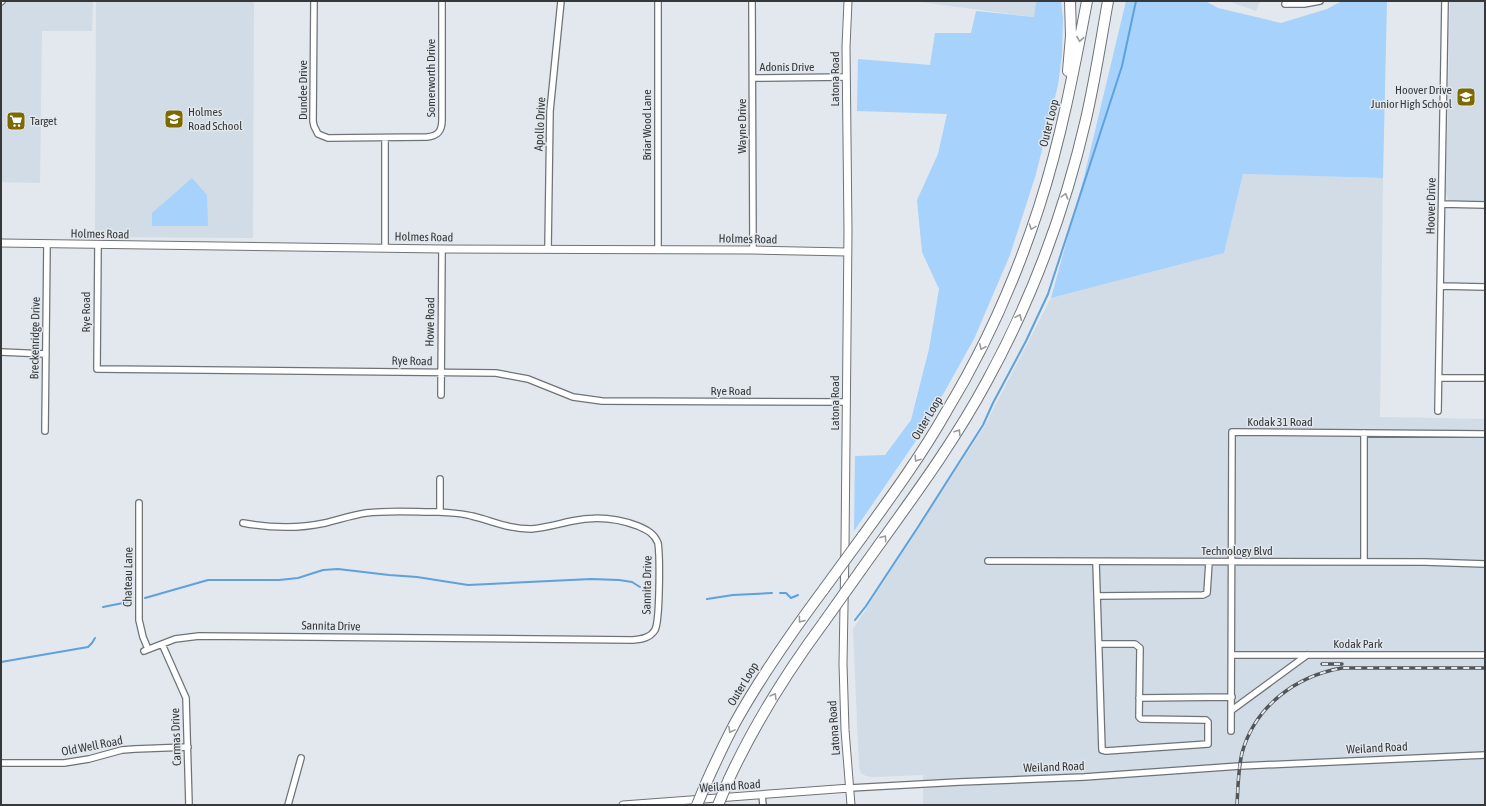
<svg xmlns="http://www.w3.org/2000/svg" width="1486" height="806" viewBox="0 0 1486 806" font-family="'Asap Condensed',sans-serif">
<rect width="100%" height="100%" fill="#e2e8ed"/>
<path fill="#d1dce7" d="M1,1H93L92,31H42L40,183L1,182Z
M96,1H254L253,238L95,237Z
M913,1H1036L1034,17Z
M1228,1H1260L1256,11Z
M1450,1H1485V202L1451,201L1448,199L1446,194Z
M1243,174L1383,178L1380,417L1485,419V805H923V775L872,777L866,776L861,773L859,767L853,629L984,427L1051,298L1224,253Z"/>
<path fill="#a6d2fb" d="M1036,1H1061L1063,19L1062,55L1058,85L1036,174L1010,255L974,339L922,432L854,531L855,456L885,455L911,420L929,349L939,289L922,252L917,200L938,154L947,114L857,111L858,59L930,65L935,33H971L976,11L1034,17Z
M1126,1H1205L1218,8L1281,23L1327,9L1342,1H1387L1383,178L1243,174L1224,253L1051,298L1084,177Z
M192,178L207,195L208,226H152V213Z"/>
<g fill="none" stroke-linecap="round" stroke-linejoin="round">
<path stroke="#5da1dd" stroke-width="2" d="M780,593H786L791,598L798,595
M145,598L208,580H279L298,578L323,570L338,569L389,575L417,577L468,585L591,579L619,580L632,582L640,587
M707,599L733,595L772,593
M103,607L128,602
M855,620L866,606L918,527L983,425L993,403L1026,341L1048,294L1122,66L1136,1
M1,662L88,647L92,643L95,638"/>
<g stroke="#6e7378" stroke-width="8">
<path id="minor" d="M314,1L313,121L314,126L318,134L328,138L427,137C438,136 442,131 442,120V1
M658,1V249
M752,1L753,250
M1,2L2,1
M1285,4H1304L1320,1
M753,78L846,77
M1442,204L1485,205
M98,245L97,369L496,373L528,379L573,397L602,401L846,402
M385,247V138
M548,249L550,111L561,1
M1440,286L1485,287
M1,352L46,354
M1439,378H1485
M441,395L442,249
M1438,411L1445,1
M45,431L47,244
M1364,433V562
M139,503V620L143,637L148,649
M440,512V479
M988,561L1425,562L1485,564
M1096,562L1102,750L1106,751L1208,744V722L1206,720L1141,719L1139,717L1140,648L1135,644H1099
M1097,596L1203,595L1207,593L1209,562
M162,644L186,698L189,805
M144,651L175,639L199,636L633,640C642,639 650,638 655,630C660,620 660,556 658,543C654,533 647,530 638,526C617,518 595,516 572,521C558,524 545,528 531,529C508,529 493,521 472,516C461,513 450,513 439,512C415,512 389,510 366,513C352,515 338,520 325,523C297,529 270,528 243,523
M1232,655H1485
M1139,698L1232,697
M1232,710L1307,655
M1231,731L1232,432L1485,434
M1,763H64L89,759L122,750L135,749L188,747
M850,788L959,782L1084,777L1240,766L1485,755
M762,795L763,805
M288,805L301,758"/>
</g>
<g stroke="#6e7378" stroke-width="9">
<path id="tertiary" d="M848,1L846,47L848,231L845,547L843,664L845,730L851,805
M1,243L442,249L753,250L847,252
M623,805L850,788"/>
</g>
<g stroke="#6e7378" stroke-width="12">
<path id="motorway" d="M1068,71L1071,36L1070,1
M862,537C891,497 921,456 946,412C985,348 1016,278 1039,207C1061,139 1074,70 1087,1
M861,570C905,508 951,448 987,381C1032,299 1065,210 1086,119C1095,80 1101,40 1108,1
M729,779C755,723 787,672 824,622
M707,781C716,761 725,742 735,723C761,676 792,632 824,589"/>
</g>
<use href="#minor" stroke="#fff" stroke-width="5.5"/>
<use href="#tertiary" stroke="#fff" stroke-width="7"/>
<use href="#motorway" stroke="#fff" stroke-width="10"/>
<g stroke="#535558" stroke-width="3.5">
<path id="rail" d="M1322,664H1342
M1237,805C1238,788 1238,770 1242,753C1255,706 1296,676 1342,668H1485"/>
</g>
<use href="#rail" stroke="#e2e8ed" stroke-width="2" stroke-dasharray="6" stroke-linecap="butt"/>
<g stroke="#6e7378" stroke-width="12" stroke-linecap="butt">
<path id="motorway-bridge" d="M824,589L862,537
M824,622L861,570
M697,805L707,781
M718,805L729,779"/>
</g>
<use href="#motorway-bridge" stroke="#fff" stroke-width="10"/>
</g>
<defs><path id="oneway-chevron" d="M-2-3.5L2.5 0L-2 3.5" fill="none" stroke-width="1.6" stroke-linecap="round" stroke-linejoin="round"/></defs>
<g stroke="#9a9c9c">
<use href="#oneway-chevron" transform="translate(1080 39) rotate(100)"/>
<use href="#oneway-chevron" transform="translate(1065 196) rotate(-73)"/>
<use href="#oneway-chevron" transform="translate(1032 227) rotate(110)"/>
<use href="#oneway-chevron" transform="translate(1019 317) rotate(-66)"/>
<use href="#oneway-chevron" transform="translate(982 347) rotate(116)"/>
<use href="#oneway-chevron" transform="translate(958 432) rotate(-58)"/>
<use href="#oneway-chevron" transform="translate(917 459) rotate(123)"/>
<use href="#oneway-chevron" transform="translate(884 538) rotate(-54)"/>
<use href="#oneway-chevron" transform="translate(801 620) rotate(126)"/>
<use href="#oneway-chevron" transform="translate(774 696) rotate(-59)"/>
<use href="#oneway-chevron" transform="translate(731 730) rotate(118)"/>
</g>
<defs>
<g id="school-square" transform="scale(1)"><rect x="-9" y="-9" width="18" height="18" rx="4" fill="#7c6900" stroke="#e2e8ed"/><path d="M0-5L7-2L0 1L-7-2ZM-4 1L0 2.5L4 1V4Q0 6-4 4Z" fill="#fff"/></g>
<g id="supermarket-square" transform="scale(1)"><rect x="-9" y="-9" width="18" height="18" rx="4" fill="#7c6900" stroke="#e2e8ed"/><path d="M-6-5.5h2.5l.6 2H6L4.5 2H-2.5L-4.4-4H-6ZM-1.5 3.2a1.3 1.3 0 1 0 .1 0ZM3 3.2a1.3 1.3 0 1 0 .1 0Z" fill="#fff"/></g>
</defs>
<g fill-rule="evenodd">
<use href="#school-square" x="1466" y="97"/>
<use href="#school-square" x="174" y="119"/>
<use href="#supermarket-square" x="16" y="121"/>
</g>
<g text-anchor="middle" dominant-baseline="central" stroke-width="3" stroke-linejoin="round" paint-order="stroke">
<g font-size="12" fill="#36383a" stroke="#e2e8ed">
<text x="787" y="67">Adonis Drive</text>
<text transform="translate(431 78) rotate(-90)">Somerworth Drive</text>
<text transform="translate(835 79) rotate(-90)">Latona Road</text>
<text transform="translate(303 90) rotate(-90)">Dundee Drive</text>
<text transform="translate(1049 123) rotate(-76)">Outer Loop</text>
<text transform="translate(540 124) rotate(-87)">Apollo Drive</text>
<text transform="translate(647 125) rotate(-90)">Briar Wood Lane</text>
<text transform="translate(742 126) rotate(-90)">Wayne Drive</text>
<text transform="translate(1431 206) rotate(-89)">Hoover Drive</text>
<text transform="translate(100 234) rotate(1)">Holmes Road</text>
<text transform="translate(424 237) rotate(1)">Holmes Road</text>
<text transform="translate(748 239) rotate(1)">Holmes Road</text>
<text transform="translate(86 312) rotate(-90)">Rye Road</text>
<text transform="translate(430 322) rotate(-89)">Howe Road</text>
<text transform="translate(35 338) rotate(-89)">Breckenridge Drive</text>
<text transform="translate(412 361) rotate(1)">Rye Road</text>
<text x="731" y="391">Rye Road</text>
<text transform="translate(835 403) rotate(-90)">Latona Road</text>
<text transform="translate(927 418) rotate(-59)">Outer Loop</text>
<text x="1280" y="422">Kodak 31 Road</text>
<text x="1237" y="551">Technology Blvd</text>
<text transform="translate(128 577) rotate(-89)">Chateau Lane</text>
<text transform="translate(647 585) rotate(-89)">Sannita Drive</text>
<text transform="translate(331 626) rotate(1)">Sannita Drive</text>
<text x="1358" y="644">Kodak Park</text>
<text transform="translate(743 684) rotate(-59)">Outer Loop</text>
<text transform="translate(834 728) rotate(-94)">Latona Road</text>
<text transform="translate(176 737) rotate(-92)">Carmas Drive</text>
<text transform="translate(92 746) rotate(-11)">Old Well Road</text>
<text transform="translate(1377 748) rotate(-3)">Weiland Road</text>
<text transform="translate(1054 767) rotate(-2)">Weiland Road</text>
<text transform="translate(730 786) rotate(-4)">Weiland Road</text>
</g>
<g font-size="12" fill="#36383a" stroke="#e2e8ed" text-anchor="start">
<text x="1452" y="90" text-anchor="end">Hoover Drive<tspan x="1452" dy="14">Junior High School</tspan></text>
<text x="188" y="112">Holmes<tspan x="188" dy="14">Road School</tspan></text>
<text x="30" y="121">Target</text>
</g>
</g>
<rect width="1486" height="806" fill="none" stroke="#36383a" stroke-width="4"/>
</svg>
